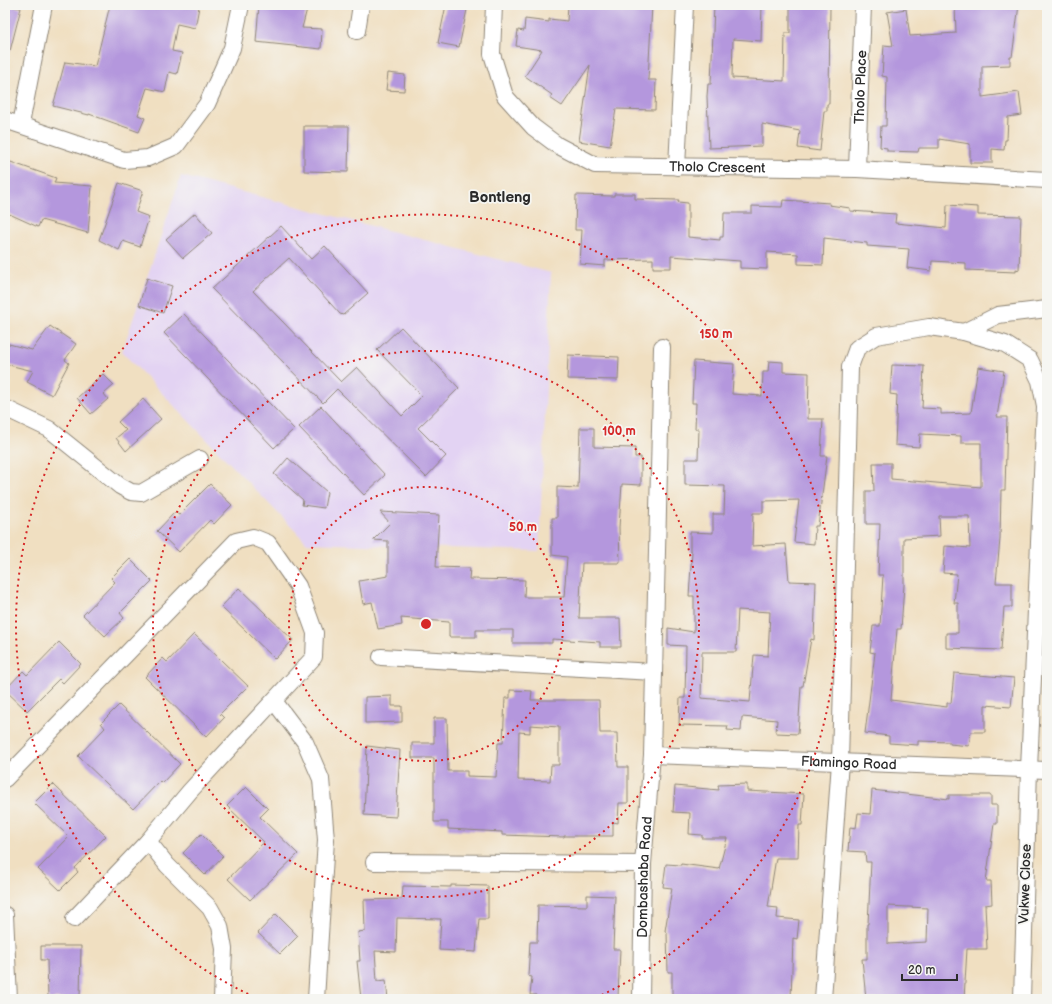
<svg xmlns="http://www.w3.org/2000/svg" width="1052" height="1004" viewBox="0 0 1052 1004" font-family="'Balsamiq Sans',sans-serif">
<rect width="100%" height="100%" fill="#f6f6f2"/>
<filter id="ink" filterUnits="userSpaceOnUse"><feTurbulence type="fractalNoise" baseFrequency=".025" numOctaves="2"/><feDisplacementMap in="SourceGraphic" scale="8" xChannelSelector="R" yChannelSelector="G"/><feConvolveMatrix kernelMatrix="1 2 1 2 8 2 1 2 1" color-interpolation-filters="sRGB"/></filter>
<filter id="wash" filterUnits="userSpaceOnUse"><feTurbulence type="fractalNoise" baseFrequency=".012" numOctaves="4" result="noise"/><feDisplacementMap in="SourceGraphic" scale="16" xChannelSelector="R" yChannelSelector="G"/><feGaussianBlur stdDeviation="0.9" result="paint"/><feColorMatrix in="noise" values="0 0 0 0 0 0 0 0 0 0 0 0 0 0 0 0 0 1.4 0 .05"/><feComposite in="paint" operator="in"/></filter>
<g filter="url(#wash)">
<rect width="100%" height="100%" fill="#f0dfc1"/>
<path fill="#e3d3f3" d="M181,176L551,273L539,551L307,543L122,352Z"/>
<g id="blocks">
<path fill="#b497dd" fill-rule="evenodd" d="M5,5L21,8L10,51L5,50Z
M110,5H188L199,7L195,28L177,24L172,51L182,53L177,74L169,72L165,92L147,88L138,115L145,118L139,132L89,114V115L53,106L65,62L95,66Z
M259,5H308L302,28L322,29L321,49L256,42Z
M446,5H468L459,47L438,43Z
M568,5H652L648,80H656L655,110L616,109L610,146L579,141L590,65L562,106L550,98L552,95L525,76L542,50L516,46L518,30L524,31L525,19L549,22V19L567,21Z
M714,5H762L761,41L733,39L732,78L784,81L785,33H790V5H830L829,104H827V111H824L820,151L798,148L800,131L762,124V146L709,148L707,96L708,84H711Z
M955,5H1019L1012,57H1010V65L982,66V97L1019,92L1022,115L1008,117L1007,140H1005L1004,150L992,149V163H970V144L939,139V148H919L918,152L887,151V148L880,147L881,126H886L887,77L882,76L884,45L893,46L887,12L906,9L910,36L956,33Z
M388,73L405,75L404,91L386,90Z
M304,126H349L348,172L304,171Z
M5,160L56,178L54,183L92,186L88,233L41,220L38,227L5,212Z
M119,183L143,191L136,212L149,217L140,247L123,241L119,250L99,240Z
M614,194H635V199L679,200L678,202L688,203V237L720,240V237H723L724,213H752V206L782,207L783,200L830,203L829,205L850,208V211L896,214L895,223L946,228L947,205L978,207V215L1021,216L1019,270L1016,269V272L966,270V263L932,261L931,271L907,268L909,249L867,246V243L824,238L823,265L798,264V254L767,252V269L740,268V261L671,256V268H653V259L605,260V266L580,264L582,230H575L576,195L614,196Z
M195,213L212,233L183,258L166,239Z
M281,226L311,259L325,246L368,293L343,315L340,314L289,258L253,291L341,382L357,367L402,416L422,396L377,350L401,327L459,388L418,428L446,456L426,477L337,389L323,403L212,289Z
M147,278L172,286L163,313L139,305Z
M184,314L294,429L274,448L164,333Z
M50,326L76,344L65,360L69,363L52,395L27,382L33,371L5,364V343L32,350Z
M568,355L619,357L618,380L567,379Z
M694,361L734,364L732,394L762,396L763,372H768L769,361L783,362V372L809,373L808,419H823L821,456H827L818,526H815L814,544L794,542L799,500L763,501V513H753L752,546L786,544L789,581L816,582L814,640L811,639L803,686H801L798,734L776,733L777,720L742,717L741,731L727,730L728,726L679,725L680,698H685L686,646L668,645V628L694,632V596H689L692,552L690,551V532L713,533V514H724L725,486L685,485V459H698L699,429H695L696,403H692ZM738,610L770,612L768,656L754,655L750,702L701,698L702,652H736Z
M892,365L924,366L922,408L941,409V414L971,413L978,367L1004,371L997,417H1007L1005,490H1001L1000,539L996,583H1012V607H1004L1001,650L946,648V633H958V603H954L957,574L943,573L945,546L970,548L969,516H939L940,536L904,538V585L901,629H897L891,700L947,707V703H951L954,673L1014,678L1011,707L985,705V732H971L969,746L950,744V742L918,741V745L889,743V736L865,733L875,653L870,652L873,626H880L883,575H878L880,524H866V491H874L873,463H891V479L981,487V443H961V436L920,434L919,447L895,445L897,395L890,394Z
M103,374L114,385L104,394L108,399L91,414L77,398Z
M143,399L161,419L126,451L116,438L126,430L118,422Z
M321,406L385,475L364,495L299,427Z
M580,428H594V447L635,448V457H641V485L622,484L619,527L620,563H582L579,618H620L621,647H600V642L552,639V643H513V630H476V637H449V622L401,618L402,625L378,629L372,602L363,604L359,581L388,576V541L373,540L390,523L380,512L439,515L436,567L470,568L469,579L525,580L524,597H564L567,557L552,555V518H557V487L578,488Z
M288,458L327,492L324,508L302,505L303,500L274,474Z
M210,484L232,505L214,524L210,520L179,552L157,531L175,512L179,515Z
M130,559L152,581L120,613L124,618L105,636L83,615L115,582L111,578Z
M239,588L293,640L275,659L221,607Z
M194,634L248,686L220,714L224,718L206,737L145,677L163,658L167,662Z
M59,642L81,664L63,683L59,679L27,711L5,690L23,671L27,675Z
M510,690L532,691L531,700H599L600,733H617L618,767H628V803H619L618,823L613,822V836H564V837L502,835V832L448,829V822H434V758H412V743H434V718H447L448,771H467V776L496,777L498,743H503L505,698H510ZM530,725L559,727V765H551L550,781L518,780L519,732L530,733Z
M392,696V706H402V722L365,723V697Z
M119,705L180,764L162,783L160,781L133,809L78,756L105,728L101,723Z
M367,746L400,750L396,817L364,815Z
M53,784L106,836L75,868L78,872L60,890L38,869L69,837L34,803Z
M747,784V791L804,794L802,825H799L798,858H776L768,907L778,908L777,918L799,920L797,939L793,938L791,999H672V972H668L667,932L665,931L672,888L663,887L666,864L681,865V864L719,869L727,838H702V835L689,834L690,813L673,812L675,786L719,790L718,785Z
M246,787L268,809L260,817L298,854L250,900L228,879L264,842L227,806Z
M872,790L949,799V795H991V805H997V824H994L986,881H991L992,904L985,905L987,949H967L964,999H866L862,959H867V924H868L871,862H866L865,852L848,851L850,827L856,828L858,813L870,814ZM888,906L928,908L927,942L888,944Z
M201,834L223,856L205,875L183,853Z
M451,885L488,886V919H479L476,952L439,950L441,919L397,918L396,952L375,951L377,981L386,980L388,999H361L357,961H360L358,932L365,931L364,900L402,899L403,886L451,887Z
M587,895L615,896L613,949H620L618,997L610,996V999H536V995H530L532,977L528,976L530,942H537L538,905L587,906Z
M276,914L298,936L280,954L258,933Z
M41,946H81L80,999H48L47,960H41Z"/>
</g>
</g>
<g filter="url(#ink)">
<use href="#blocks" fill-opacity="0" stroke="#8e8576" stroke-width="1"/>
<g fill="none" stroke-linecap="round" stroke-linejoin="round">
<g stroke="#8e8576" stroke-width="18">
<g id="minor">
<path id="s1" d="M494,5L492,54L505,96L533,127L557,145L595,165L857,169L1047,180"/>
<path d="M357,31L361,5"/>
<path d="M5,120L124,160L148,158L176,146L207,104L232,48L241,5"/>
<path d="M21,124L44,5"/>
<path d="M677,167L685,5"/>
<path id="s2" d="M857,169L863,5"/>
<path d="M964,332L998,315L1047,309"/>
<path d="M5,408L49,429L120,486L131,492L141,493L200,459"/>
<path d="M381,657L654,672"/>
<path d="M274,701L305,742L321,779L326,840L316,999"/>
<path id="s3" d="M652,755L1047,770"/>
<path d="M5,779L236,541L253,537L268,543L298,586L315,633L314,657L190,791L148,841L74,919"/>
<path d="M148,841L167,865L210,908L220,926L224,949L222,999"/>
<path d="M374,862L643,864"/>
<path d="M5,915L9,999"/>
<path id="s4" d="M641,999L643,864L652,755L662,347"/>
<path d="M823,999L840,762L850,367L857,348L876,336L929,327L964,332L1005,344L1030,360L1040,381L1045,406L1029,769L1022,999"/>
</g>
</g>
<use href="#minor" stroke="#fff" stroke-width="16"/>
</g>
</g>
<g fill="none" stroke="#d62828" stroke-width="2" stroke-dasharray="2 4">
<circle cx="426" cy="624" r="137"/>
<circle cx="426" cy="624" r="273"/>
<path d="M259 999A410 410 0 1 1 593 999"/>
</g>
<g text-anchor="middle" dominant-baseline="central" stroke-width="3.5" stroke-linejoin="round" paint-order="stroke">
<g font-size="14" fill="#2b2b2b" stroke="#f6f6f2">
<text stroke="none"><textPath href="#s2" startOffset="82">Tholo Place</textPath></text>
<text stroke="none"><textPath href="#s1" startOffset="330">Tholo Crescent</textPath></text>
<text stroke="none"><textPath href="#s3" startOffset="197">Flamingo Road</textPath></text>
<text stroke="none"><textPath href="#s4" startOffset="122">Dombashaba Road</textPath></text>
<text transform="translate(1025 884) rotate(-88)">Vukwe Close</text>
</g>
<g font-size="15" font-weight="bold" fill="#2b2b2b" stroke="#f6f6f2">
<text x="500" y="197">Bontleng</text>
</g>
</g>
<circle cx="426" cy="624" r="6" fill="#d62828" stroke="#f6f6f2" stroke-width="2"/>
<g font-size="12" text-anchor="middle" font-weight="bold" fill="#d62828" stroke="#f6f6f2" stroke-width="3.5" stroke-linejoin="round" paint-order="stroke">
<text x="716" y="338">150 m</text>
<text x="619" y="435">100 m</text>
<text x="523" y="531">50 m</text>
</g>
<rect width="1052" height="1004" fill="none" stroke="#f6f6f2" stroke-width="20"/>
<path d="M902 974v6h55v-6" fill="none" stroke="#2b2b2b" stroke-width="2"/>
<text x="908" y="974" font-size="12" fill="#2b2b2b" stroke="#f6f6f2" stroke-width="3" paint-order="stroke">20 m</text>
</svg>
